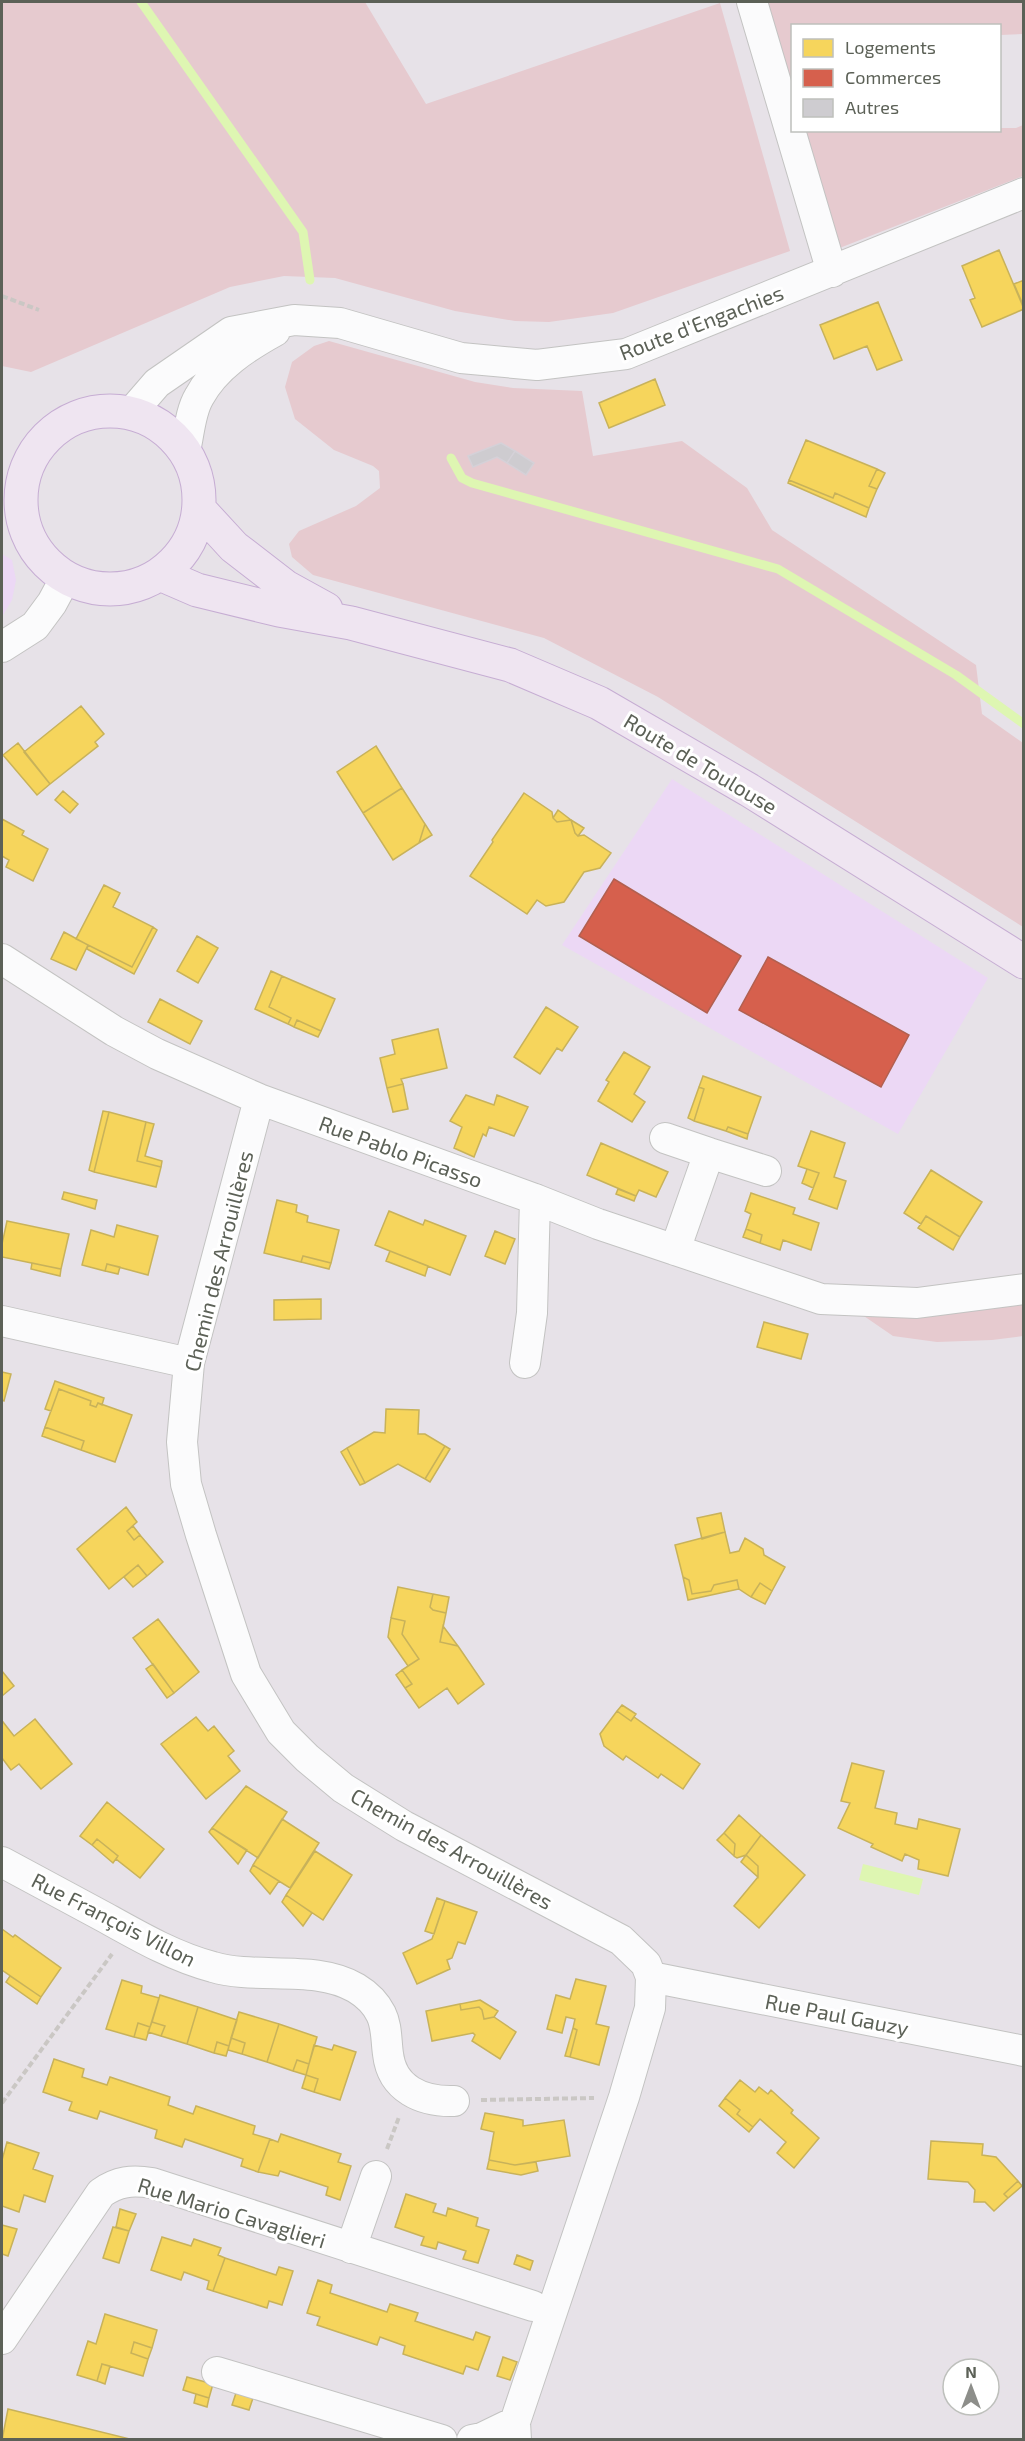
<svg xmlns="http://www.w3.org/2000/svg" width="1025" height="2441" viewBox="0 0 1025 2441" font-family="'Exo 2',sans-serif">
<rect width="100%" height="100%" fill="#e7e2e8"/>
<path fill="#ecd8f5" d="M2,554L12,560L16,580L12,600L2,617Z
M672,779L988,978L898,1134L562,945Z"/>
<path fill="#e6cacf" d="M2,2H365L426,104L720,3L790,251L613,313L549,322L515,321L455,311L335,278L284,276L230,287L31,372L2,366Z
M763,2H1023V34L1000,35V26H792V99Z
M1023,125V176L837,249L802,131L1000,130V128H1016Z
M329,341L475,382L513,388L582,391L593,456L682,441L747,488L772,530L976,665L982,714L1023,743V927L658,697L544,638L313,575L292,557L289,544L299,531L356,506L380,488L379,471L373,466L334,450L295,419L285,387L292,362L314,346Z
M1023,1302V1336L992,1340L937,1342L893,1336L858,1312Z"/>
<path fill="#def6b2" d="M863,1864L923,1879L919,1895L859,1880Z"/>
<path fill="#f6d55c" stroke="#c8b25a" stroke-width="1.5" d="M999,250L1024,309L982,327L970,300L975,298L962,266Z
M1024,280V307L1014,284Z
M878,302L902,360L877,370L867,346L834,359L820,325Z
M655,379L665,405L609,428L599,403Z
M806,440L877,469L869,486L877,489L869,508L835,493L833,498L789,480Z
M877,469L885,473L877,489L869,486Z
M789,480L833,498L835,493L869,508L866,517L788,483Z
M81,706L104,734L95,742L98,746L50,784L24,752Z
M18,743L50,784L37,795L3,755Z
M376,746L402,788L363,813L337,772Z
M402,788L425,824L419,843L393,860L363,813Z
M63,791L78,804L70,813L55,800Z
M524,793L552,812L553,818L557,822L571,820L575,833L578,836L584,835L611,853L600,868L584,872L564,902L546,906L537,900L527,914L470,876L493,842L492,840Z
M558,810L571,820L557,822L553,818Z
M2,819L24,831L22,835L48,849L33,881L6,867L9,860L2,856Z
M571,820L584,828L578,836L575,833Z
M425,824L432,835L419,843Z
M104,885L120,893L113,907L153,927L132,967L76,939Z
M153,927L157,930L134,974L87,949L88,945L132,967Z
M64,932L88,945L76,970L51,959Z
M197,936L218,948L198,983L177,971Z
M271,971L282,976L269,1007L291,1018L288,1024L255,1009Z
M282,976L335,999L321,1031L297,1020L294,1027L288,1024L291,1018L269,1007Z
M160,999L202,1021L190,1044L148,1022Z
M546,1007L578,1027L562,1051L557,1048L540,1074L514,1057Z
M297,1020L321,1031L318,1037L294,1027Z
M438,1029L447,1068L401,1079L403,1084L387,1088L380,1058L395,1054L392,1040Z
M624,1052L650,1067L634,1094L645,1102L632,1122L598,1101L609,1082L606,1080Z
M703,1076L761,1097L748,1134L728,1127L726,1131L694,1121L704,1089L699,1087Z
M403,1084L408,1109L393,1112L387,1088Z
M699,1087L704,1089L694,1121L688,1118Z
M466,1095L494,1105L497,1095L528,1107L514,1136L489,1127L486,1136L483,1134L474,1157L454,1148L462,1127L450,1121Z
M103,1111L109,1112L94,1172L89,1170Z
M109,1112L146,1122L137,1161L161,1167L156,1187L94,1172Z
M146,1122L154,1124L145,1156L162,1161L161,1167L137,1161Z
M728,1127L748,1134L747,1139L726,1131Z
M811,1131L845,1143L834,1177L846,1181L837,1209L809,1199L819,1173L798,1166Z
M601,1143L668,1172L656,1197L639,1190L636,1196L587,1175Z
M807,1169L819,1173L813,1188L802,1183Z
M931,1170L982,1202L960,1237L926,1216L921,1224L904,1213Z
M618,1189L636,1196L634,1201L616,1194Z
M64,1192L97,1200L95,1209L62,1199Z
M751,1193L795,1208L793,1214L819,1223L811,1250L783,1240L780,1250L760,1243L762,1235L746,1229L751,1214L745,1211Z
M277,1200L297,1205L296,1212L308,1216L307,1222L339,1230L331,1263L303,1256L301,1262L264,1253Z
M389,1211L423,1225L425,1220L466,1236L450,1275L375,1245Z
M926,1216L960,1237L953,1250L918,1228Z
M7,1221L69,1234L61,1269L2,1257V1244Z
M117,1225L158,1236L148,1275L107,1264L105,1271L82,1265L91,1230L114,1237Z
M746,1229L762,1235L760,1243L743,1237Z
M495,1231L515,1239L505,1264L485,1256Z
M390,1251L428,1266L425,1276L386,1261Z
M303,1256L331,1263L329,1269L301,1262Z
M32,1263L61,1269L60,1276L31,1269Z
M107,1264L120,1267L118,1274L105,1271Z
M321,1299V1319L274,1320V1300Z
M764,1322L808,1334L801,1359L757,1347Z
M2,1372L11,1374L4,1401L2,1400Z
M55,1381L104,1398L102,1405L98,1403L96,1407L90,1405L91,1401L59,1389L51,1411L45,1409Z
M59,1389L91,1401L90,1405L96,1407L98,1403L132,1415L115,1462L81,1450L84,1441L45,1427Z
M386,1409L419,1410L418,1434H425L445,1446L425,1479L398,1464L365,1483L347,1448L374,1432L385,1433Z
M45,1427L84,1441L81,1450L42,1436Z
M445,1446L450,1449L430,1482L425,1479Z
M347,1448L365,1483L360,1485L341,1452Z
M126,1507L137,1522L127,1531L134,1540L140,1535L163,1562L147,1576L138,1565L109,1589L77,1549Z
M721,1513L725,1532L702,1539L697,1518Z
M133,1526L140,1535L134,1540L127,1531Z
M725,1532L730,1553L739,1551L745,1538L763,1549L764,1555L785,1567L772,1591L760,1583L751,1597L739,1589L737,1580L714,1585L711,1591L692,1594L689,1580L683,1577L675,1545Z
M138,1565L147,1576L133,1587L124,1577Z
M683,1577L689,1580L692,1594L711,1591L714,1585L737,1580L739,1589L688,1600Z
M760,1583L772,1591L765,1604L751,1597Z
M398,1587L433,1594L430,1607L433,1610L446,1613L440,1642L458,1646L484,1684L458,1704L447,1688L419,1708L405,1688L412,1684L402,1670L419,1659L402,1634L405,1621L391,1618Z
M433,1594L449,1597L446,1613L433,1610L430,1607Z
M391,1618L405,1621L402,1634L419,1659L408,1666L388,1637Z
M158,1619L199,1672L174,1693L133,1638Z
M443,1626L458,1646L440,1642Z
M153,1664L174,1693L167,1698L146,1669Z
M402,1670L412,1684L405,1688L396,1675Z
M2,1671L14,1686L2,1696Z
M622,1705L636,1714L631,1721L617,1711Z
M617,1711L631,1721L634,1717L700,1764L683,1789L661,1774L658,1778L626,1756L623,1760L604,1746L600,1734Z
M196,1717L208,1731L214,1726L234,1751L228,1756L240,1771L206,1799L161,1744Z
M35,1719L72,1764L41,1789L19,1764L11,1770L2,1758V1723L3,1722L14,1736Z
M852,1763L884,1771L875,1808L897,1813L895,1824L917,1829L919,1819L960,1829L948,1876L918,1869L919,1860L905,1854L902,1861L871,1847L873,1844L838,1828L850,1803L841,1801Z
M246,1786L287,1812L258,1858L212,1828Z
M107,1802L164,1849L140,1878L116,1859L118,1856L97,1839L92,1845L80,1836Z
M739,1815L761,1835L746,1855L737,1858L734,1856L735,1844L724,1833Z
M282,1819L319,1843L290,1888L253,1865Z
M212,1828L247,1850L238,1864L209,1832Z
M724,1833L735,1844L734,1856L717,1840Z
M761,1835L805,1875L759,1928L734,1906L758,1877V1866L746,1855Z
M97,1839L118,1856L113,1863L92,1845Z
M315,1851L352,1875L323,1920L286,1895Z
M746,1855L758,1866V1877L741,1862Z
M253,1865L279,1881L270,1894L250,1871Z
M286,1895L312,1913L303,1926L282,1902Z
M437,1898L445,1901L434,1934L425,1931Z
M445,1901L477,1912L465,1944L458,1942L452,1958L447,1960L450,1969L417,1984L403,1953L432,1939Z
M2,1929L13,1937L15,1935L61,1968L41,1997L2,1970Z
M10,1976L41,1997L37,2004L6,1982Z
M576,1979L606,1986L596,2024L609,2027L599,2065L570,2057L577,2030L573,2028L575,2019L566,2017L562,2033L547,2029L556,1995L570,1999Z
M122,1980L142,1986L141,1993L159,1998L150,2027L138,2023L134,2037L106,2029Z
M160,1995L198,2007L187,2044L161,2036L165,2026L152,2022Z
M480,2000L498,2011L494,2017L484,2019L482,2010L479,2007L461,2010L460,2004Z
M460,2004L461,2010L479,2007L482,2010L484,2019L494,2017L516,2032L500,2059L472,2041L475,2035L473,2033L432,2041L426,2011Z
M198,2007L237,2020L229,2046L217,2042L214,2053L187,2044Z
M239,2012L279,2024L267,2062L242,2054L245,2043L231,2038Z
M152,2022L165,2026L161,2036L148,2032Z
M138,2023L150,2027L146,2040L134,2037Z
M279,2024L317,2037L309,2064L297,2060L293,2071L267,2062Z
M573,2028L577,2030L570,2057L565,2056Z
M231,2038L245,2043L242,2054L228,2050Z
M217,2042L229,2046L226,2056L214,2053Z
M314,2045L332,2050L334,2045L356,2052L340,2100L314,2092L318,2079L306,2075Z
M54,2059L84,2069L82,2077L107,2085L110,2077L170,2097L168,2105L193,2114L196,2106L255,2126L253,2134L270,2139L258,2172L241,2166L243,2159L185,2139L182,2147L155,2138L157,2130L100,2111L97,2119L69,2110L72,2102L43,2092Z
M297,2060L309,2064L306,2075L293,2071Z
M306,2075L318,2079L314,2092L302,2088Z
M740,2080L755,2092L759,2087L768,2094L771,2090L793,2110L791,2113L819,2138L794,2168L777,2153L786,2142L760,2119L753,2127L737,2114L740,2110L725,2098Z
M725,2098L740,2110L737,2114L753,2127L749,2132L719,2106Z
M485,2113L523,2120V2126L564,2120L570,2156L515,2165L489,2160L494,2132L481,2129Z
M281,2134L341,2154L338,2162L351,2166L340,2200L326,2195L328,2187L280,2171L278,2176L258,2172L270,2139L278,2142Z
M931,2141L983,2144L982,2155L996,2157L1018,2181L1004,2194L1008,2198L994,2211L985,2202H974L975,2190L968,2182L928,2179Z
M7,2142L39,2153L33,2169L53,2176L45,2202L24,2195L19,2212L2,2206V2160Z
M489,2160L515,2165L536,2162L538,2171L521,2175L487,2169Z
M1018,2181L1022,2186L1008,2198L1004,2194Z
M406,2194L436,2204L433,2212L446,2216L448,2208L478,2218L476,2226L489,2230L478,2263L463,2259L466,2251L438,2242L436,2249L421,2245L424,2237L395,2227Z
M120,2209L136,2214L129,2231L116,2227Z
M2,2225L17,2229L8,2256L2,2254Z
M113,2227L129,2231L119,2263L103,2258Z
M162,2237L191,2246L194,2239L221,2248L218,2255L225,2258L213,2291L207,2289L209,2281L184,2272L181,2280L151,2270Z
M517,2255L533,2261L530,2270L514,2264Z
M225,2258L276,2275L279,2267L293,2271L282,2305L269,2301L267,2308L213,2291Z
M318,2280L332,2285L330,2293L387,2312L390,2304L418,2313L415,2321L473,2340L476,2332L490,2337L478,2370L466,2366L463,2374L403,2354L405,2346L380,2337L377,2345L317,2325L320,2317L307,2313Z
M105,2314L157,2330L152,2348L134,2342L131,2353L148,2359L143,2376L102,2364L97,2381L77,2375L88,2341L96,2344Z
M134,2342L152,2348L148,2359L131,2353Z
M503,2357L517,2362L510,2380L497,2376Z
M102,2364L110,2366L105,2384L97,2381Z
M187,2377L213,2384L209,2398L183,2390Z
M236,2393L253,2398L249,2410L232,2405Z
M196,2394L209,2398L207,2407L194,2403Z
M8,2409L130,2439V2440H2Z"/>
<path fill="#d6604d" stroke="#b16050" stroke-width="1.5" d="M614,879L741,956L707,1013L579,936Z
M768,957L909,1035L881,1087L739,1010Z"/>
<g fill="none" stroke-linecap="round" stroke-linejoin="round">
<path stroke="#def6b2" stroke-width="9" d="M141,2L303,232L310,280
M451,458L462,478L472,483L778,569L956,675L1024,724"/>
</g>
<path fill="#ceccd0" stroke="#d5d1d8" stroke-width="1.5" d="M501,443L515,451L507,463L497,457L473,467L468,456Z
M515,451L534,463L526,475L507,463Z"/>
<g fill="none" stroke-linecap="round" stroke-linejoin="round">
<g stroke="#c3c3c2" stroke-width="32">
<path id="minor" d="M752,2L832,272
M131,413L157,383L231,332L294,320L340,323L461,358L537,365L626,354L1024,193
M185,451C189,435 190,412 199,397C215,367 246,347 275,331
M2,647L35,626L52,603L66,577
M2,959L114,1031L157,1054L259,1099L535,1199L598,1224L821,1299L917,1303L1024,1289
M259,1099L189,1363L182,1442L186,1484L201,1535L246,1674L281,1732L307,1758L343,1788L404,1826L621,1940L646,1964L651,1977L650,2008L624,2097L515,2422L516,2440
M665,1138L709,1153L675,1250
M709,1153L766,1171
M2,1321L189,1363
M525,1363L532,1313L535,1199
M2,1862C36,1880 71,1899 106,1918C140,1937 175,1957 213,1967C257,1980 316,1964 356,1988C366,1994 376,2004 381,2014C387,2026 386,2040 388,2054C392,2089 422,2102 454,2101
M651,1977L1024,2051
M351,2248L376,2176
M2,2339L101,2193C118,2181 132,2180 152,2183L533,2306
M217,2372L442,2440
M472,2440L482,2438L515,2422"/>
</g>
<g stroke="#c6add3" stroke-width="35">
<path id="major" d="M21 500a89 89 0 1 1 178 0a89 89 0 1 1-178 0Z
M199,509L234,547L286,587L326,609
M160,574L197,590L279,610L351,623L510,665L599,703L749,790L1024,962"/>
</g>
<path stroke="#cac7c4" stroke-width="4" stroke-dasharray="6 3" stroke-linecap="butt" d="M2,296L39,310
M481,2100L594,2098
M2,2103L112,1954
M387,2149L399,2117"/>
<use href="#minor" stroke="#fbfbfc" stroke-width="30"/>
<use href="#major" stroke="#efe5f1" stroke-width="33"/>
</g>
<g text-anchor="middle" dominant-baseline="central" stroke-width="6" stroke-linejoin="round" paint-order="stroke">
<g font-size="21" fill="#5c6157" stroke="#fff">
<text transform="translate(701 322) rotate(-21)">Route d'Engachies</text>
<text transform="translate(701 763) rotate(31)">Route de Toulouse</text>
<text transform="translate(401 1151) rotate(20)">Rue Pablo Picasso</text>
<text transform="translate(218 1261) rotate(-76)">Chemin des Arrouillères</text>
<text transform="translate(452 1848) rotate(29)">Chemin des Arrouillères</text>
<text transform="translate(114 1919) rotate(27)">Rue François Villon</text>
<text transform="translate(837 2014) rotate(11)">Rue Paul Gauzy</text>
<text transform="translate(232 2212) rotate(17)">Rue Mario Cavaglieri</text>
</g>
</g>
<rect width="1025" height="2441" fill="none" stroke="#5c6157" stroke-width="6"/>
<rect x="791" y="24" width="210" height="108" fill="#ffffff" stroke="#bec0bc" stroke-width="1.5"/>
<rect x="803" y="39" width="30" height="18" fill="#f6d55c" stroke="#bec0bc" stroke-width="1.5"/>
<text x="845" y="54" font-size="18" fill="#5c6157">Logements</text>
<rect x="803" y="69" width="30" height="18" fill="#d6604d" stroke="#bec0bc" stroke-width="1.5"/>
<text x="845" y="84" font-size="18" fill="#5c6157">Commerces</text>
<rect x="803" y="99" width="30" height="18" fill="#ceccd0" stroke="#bec0bc" stroke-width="1.5"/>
<text x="845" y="114" font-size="18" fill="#5c6157">Autres</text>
<g transform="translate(971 2387)"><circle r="28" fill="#ffffff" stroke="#bec0bc" stroke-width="1.5"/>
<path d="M0-4.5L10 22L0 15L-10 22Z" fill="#8d8e8a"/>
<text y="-9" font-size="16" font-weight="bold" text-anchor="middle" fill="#5c6157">N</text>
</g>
</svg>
